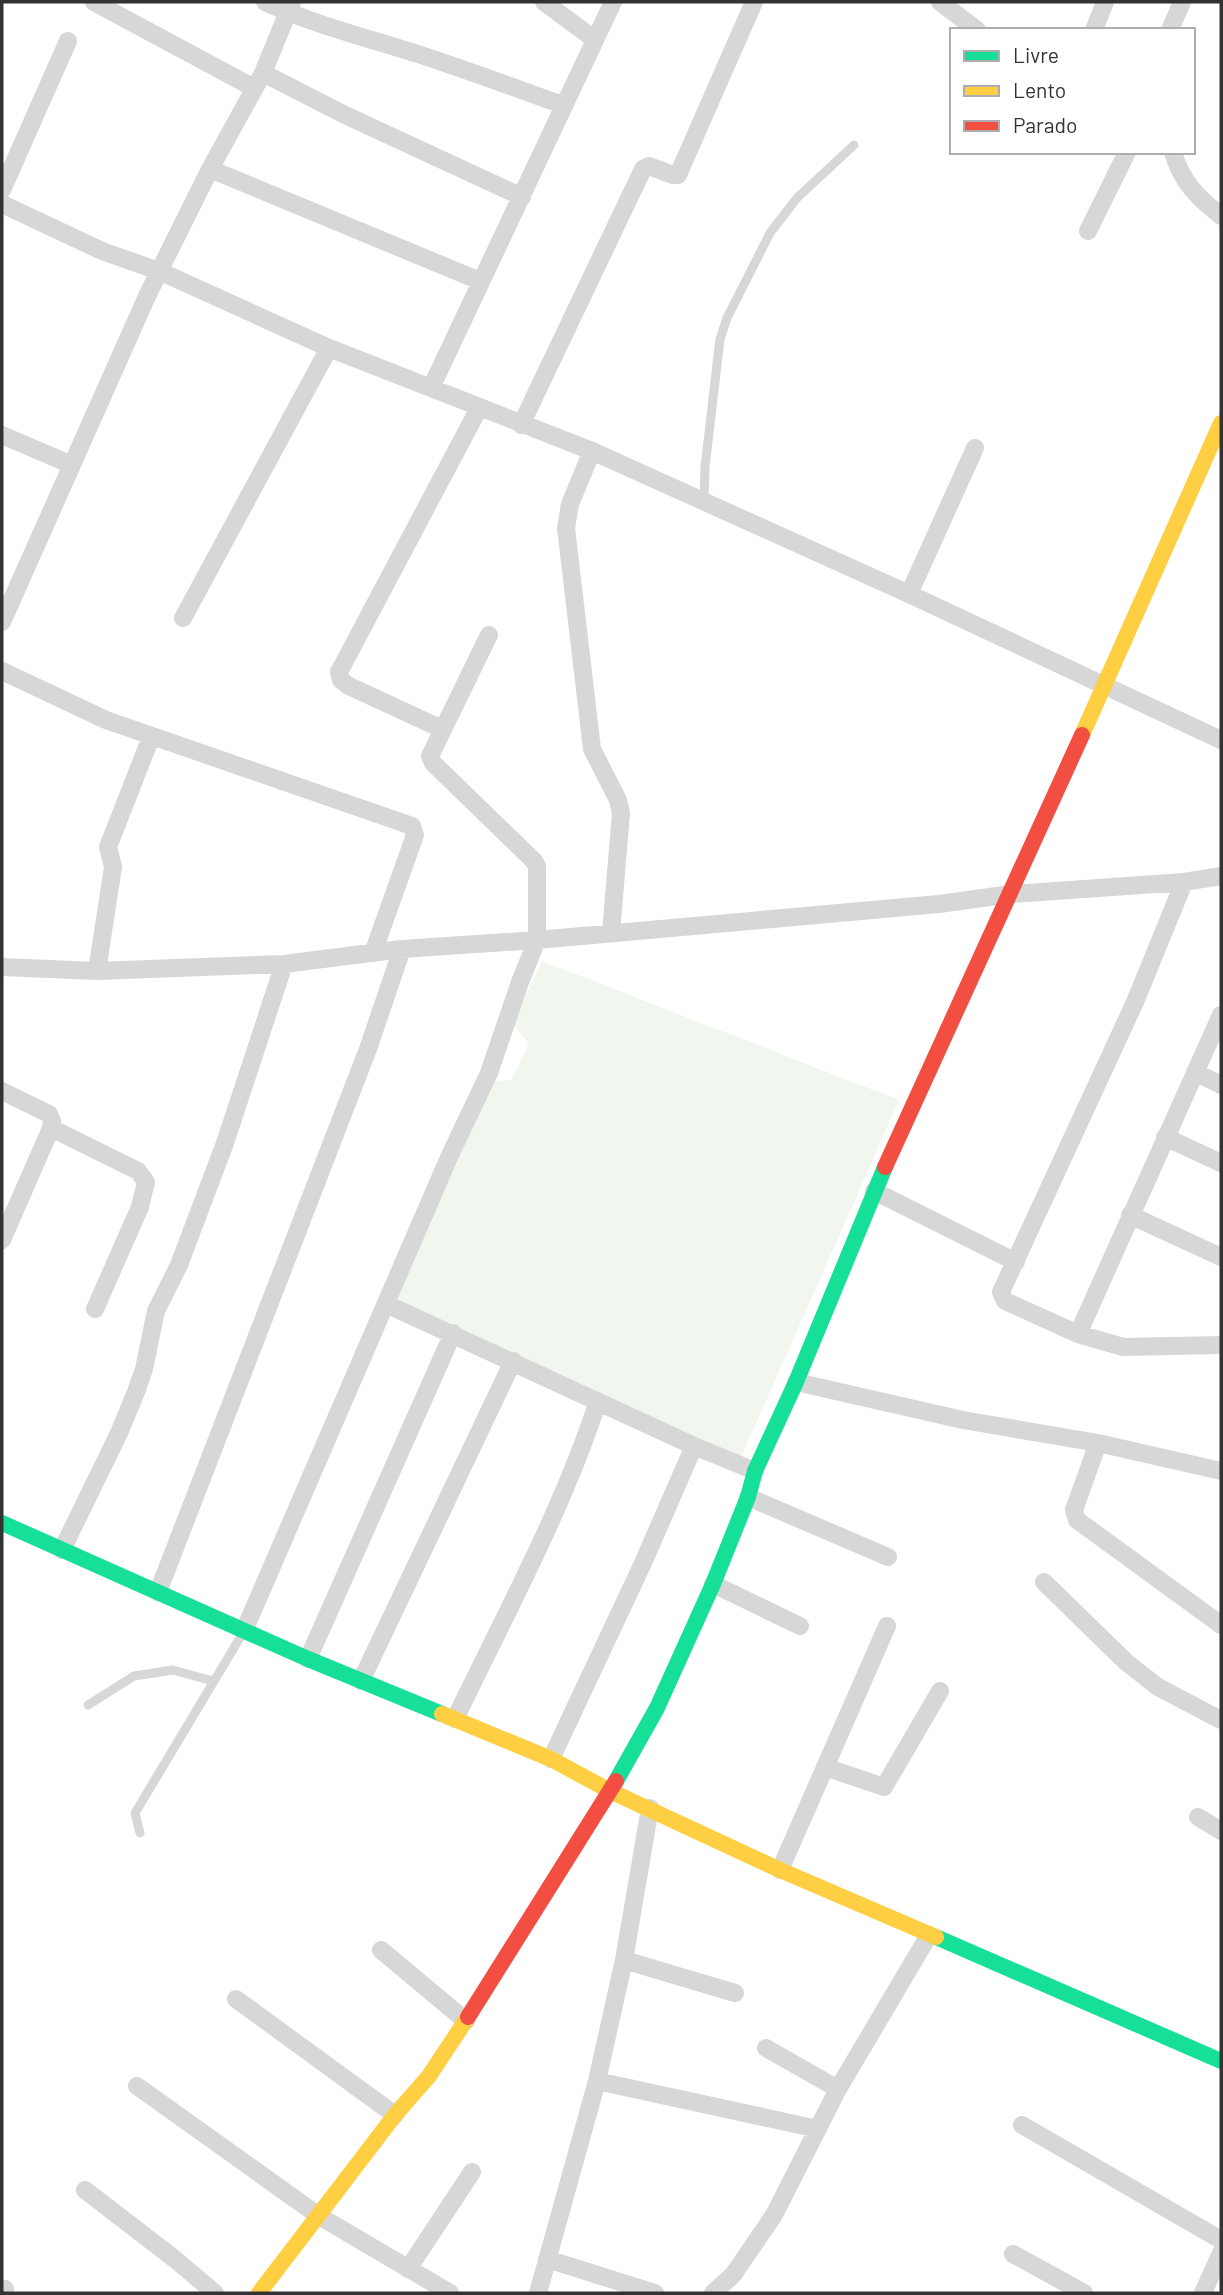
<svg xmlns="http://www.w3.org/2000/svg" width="1223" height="2295" viewBox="0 0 1223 2295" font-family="Barlow,sans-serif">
<rect width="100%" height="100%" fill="#fff"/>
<path fill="#f1f6ee" d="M542,961L899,1100L740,1460L393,1299L490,1081L511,1080L529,1044L512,1023Z"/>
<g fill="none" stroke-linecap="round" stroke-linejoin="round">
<path stroke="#d7d7d7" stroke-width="9" d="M704,501L705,467L720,339L727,318L770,233L797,198L854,145
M88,1705L134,1676L173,1670L213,1681
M140,1833L135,1813L244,1631"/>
<path stroke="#d7d7d7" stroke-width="18" d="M94,2L254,88
M265,2C317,26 372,39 427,57C472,72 518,89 563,105
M544,2L594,39
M940,2L977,30
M1094,30L1105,2
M1170,30L1182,2
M263,73L345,115L522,197
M1173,152C1181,181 1198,198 1221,216
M210,169L480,281
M2,190L68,41
M2,204L102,251L159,271L329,348L592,451L909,594L1221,740
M1088,231L1127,152
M431,388L613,2
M521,425L643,169L649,166L673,175H678L754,2
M2,435L72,465
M592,451L570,504L566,528L592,749L618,800L621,813L611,933
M909,594L975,448
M183,618L329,348
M2,622L148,294L210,169L263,73L292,2
M2,671L106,720L412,826L415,835L373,953
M442,729L349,686L341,680L339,672L479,408
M1184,882L1135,1002L1001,1292L1005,1301L1078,1334L1123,1347L1221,1345
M2,967L97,971L284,964L402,949L537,940L939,904L1011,894L1184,882L1221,876
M97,971L113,867L108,847L151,737
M1195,1072L1221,1085
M2,1091L49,1114L52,1121L51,1128L2,1240
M51,1128L138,1171L146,1182L140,1207L95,1309
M1165,1137L1221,1163
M874,1191L1016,1262
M1130,1215L1221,1257
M386,1304L694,1446L755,1471
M1078,1334L1221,1015
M796,1382L963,1420L1098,1443L1221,1471
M1098,1443L1074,1510L1077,1520L1221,1625
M748,1497L888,1557
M62,1550L119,1433L136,1392L144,1369L156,1311L179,1265L225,1143L284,964
M1044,1582L1126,1662L1158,1687L1221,1720
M713,1584L800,1626
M158,1592L368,1049L402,949
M244,1631L450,1155L489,1073L520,982L537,940V866L534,861L433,763L430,756L489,635
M308,1659L453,1333
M361,1681L513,1361
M455,1719C505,1615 562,1511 598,1401
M551,1759L643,1563L694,1446
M825,1767L884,1787L940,1691
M1198,1817L1221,1831
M780,1870L887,1626
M381,1950L466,2021
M624,1960L735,1993
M236,1999L395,2115
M766,2048L838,2089
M597,2081L818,2129
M137,2086L319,2216L450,2293
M1022,2125L1221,2240
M85,2190L176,2260L215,2293
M1013,2254L1084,2293
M547,2259L655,2293
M408,2269L472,2172
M4,2293L5,2289
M538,2293L597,2081L624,1960L650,1808
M713,2293L733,2275L774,2215L838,2089L929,1935
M1203,2293L1221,2253"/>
<path stroke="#16e098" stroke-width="16" d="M2,1523L308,1659L442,1714
M616,1781L657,1708L713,1584L748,1497L755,1471L796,1382L885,1167
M936,1937L1221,2061"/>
<path stroke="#ffcf43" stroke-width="16" d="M1082,735L1221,423
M442,1714L551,1759L610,1791L780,1870L936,1937
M259,2293L395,2115L429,2076L468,2017"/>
<path stroke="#f24e42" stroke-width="16" d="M885,1167L1082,735
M468,2017L616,1781"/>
</g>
<rect width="1223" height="2295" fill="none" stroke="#333333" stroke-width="7"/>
<rect x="950" y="28" width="245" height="126" fill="#ffffff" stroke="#adadad" stroke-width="2"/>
<rect x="964" y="51" width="35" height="10" fill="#16e098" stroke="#adadad" stroke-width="2"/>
<text x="1013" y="63" font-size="21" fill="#333333">Livre</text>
<rect x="964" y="86" width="35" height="10" fill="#ffcf43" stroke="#adadad" stroke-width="2"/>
<text x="1013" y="98" font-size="21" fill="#333333">Lento</text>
<rect x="964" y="121" width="35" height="10" fill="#f24e42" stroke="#adadad" stroke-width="2"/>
<text x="1013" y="133" font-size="21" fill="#333333">Parado</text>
</svg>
